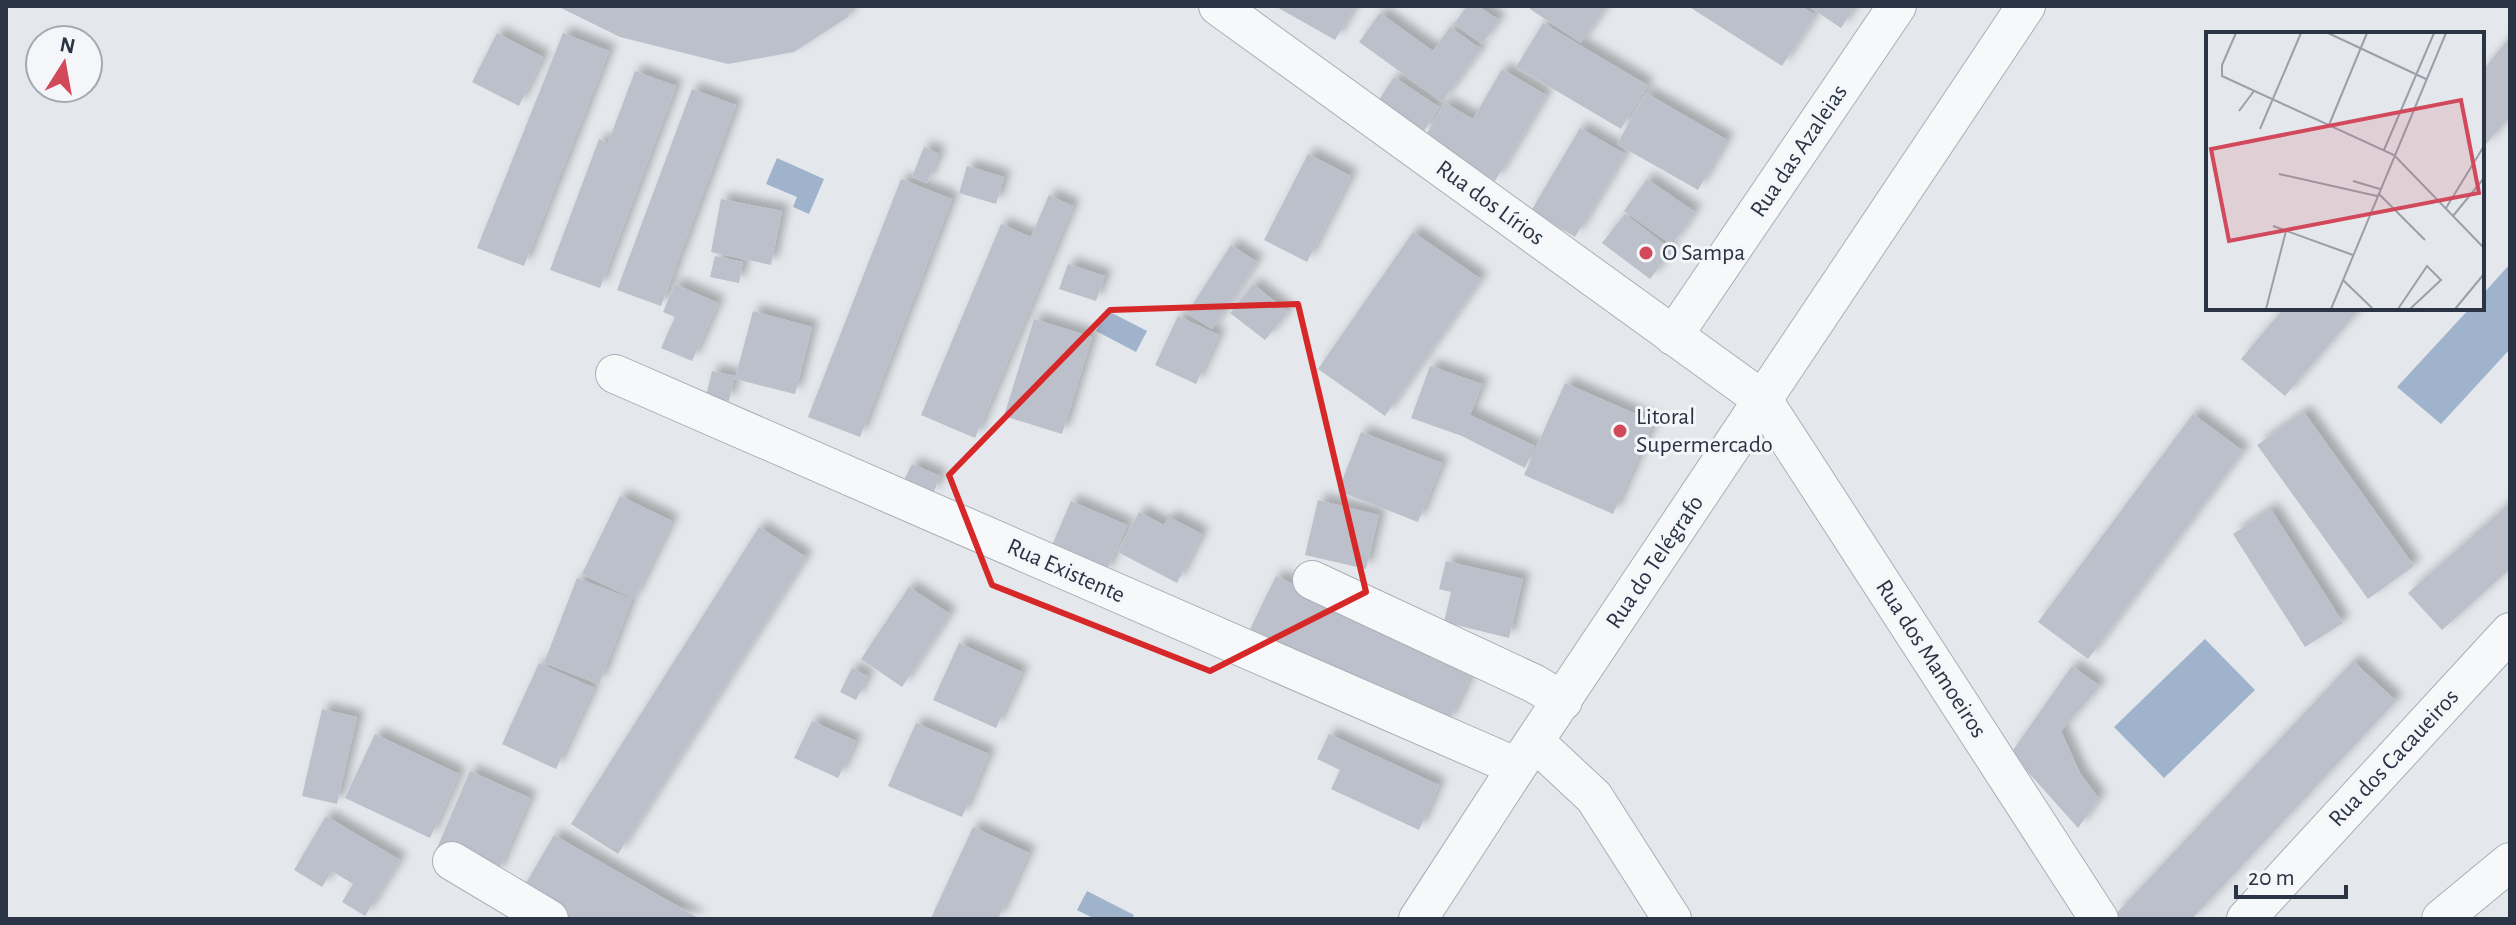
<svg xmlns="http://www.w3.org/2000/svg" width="2516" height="925" viewBox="0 0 2516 925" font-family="'Alegreya Sans',sans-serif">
<defs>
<filter id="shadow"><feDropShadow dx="7" dy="-7" stdDeviation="4" flood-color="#0004"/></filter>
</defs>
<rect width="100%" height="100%" fill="#e4e7ec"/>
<path fill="#9fb4cc" d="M777,158L824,179L809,214L793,207L797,197L766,184Z
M2510,264V349L2441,424L2397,387L2470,308H2482V295Z
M1106,310L1147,331L1136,352L1096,331Z
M2205,639L2255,690L2164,778L2114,727Z
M1087,891L1134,915L1132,919H1095L1077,910Z"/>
<path fill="#bbc0ca" filter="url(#shadow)" d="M557,6H851L848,17L794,52L728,64L620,37Z
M1275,6H1355L1335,40Z
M1467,6H1478L1499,20L1482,44L1454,24Z
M1531,6H1606L1581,43L1530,9Z
M1688,6H1801L1815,15L1782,66Z
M1812,6H1855L1841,28L1811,8Z
M1380,13L1433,51L1450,27L1481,49L1442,102L1359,42Z
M1543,23L1647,85L1621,129L1516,67Z
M497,33L543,57L519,106L472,82Z
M563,33L609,51L524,266L477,248Z
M2510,37V116L2482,149V71Z
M1502,69L1546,95L1495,181L1424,138L1445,103L1473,119Z
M635,71L676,86L600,288L550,270L599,139L608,143Z
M1394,77L1439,107L1423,133L1377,103Z
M692,89L736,105L661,306L617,290Z
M1646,93L1727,140L1698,190L1617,144Z
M1580,128L1625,154L1575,237L1531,211Z
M924,147L939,154L927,183L912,177Z
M1308,154L1351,176L1307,262L1264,240Z
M967,166L1004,177L996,204L959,193Z
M901,179L952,199L860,437L808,417Z
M1647,179L1695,212L1672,245L1624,211Z
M1049,195L1073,206L975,438L921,415L1001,224L1031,237Z
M721,199L782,211L771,265L711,252Z
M1625,214L1672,250L1650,279L1602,243Z
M1413,232L1481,279L1385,416L1318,369Z
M1231,245L1257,262L1212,329L1187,313Z
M715,256L743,262L739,283L710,277Z
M1068,264L1105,276L1096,301L1059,289Z
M675,284L718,303L692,361L661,348L675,317L663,312Z
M1253,284L1288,312L1265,340L1230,313Z
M2284,308H2360L2285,396L2241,359Z
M753,311L812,327L795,394L735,379Z
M1178,316L1219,335L1196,384L1155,365Z
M1034,319L1092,337L1062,434L1004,416Z
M1430,366L1482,384L1470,415L1535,446L1525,468L1462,436L1411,418Z
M712,371L735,376L729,401L706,396Z
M1565,383L1654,422L1613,514L1524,475Z
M2304,412L2414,566L2368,599L2257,445Z
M2193,414L2243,451L2088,659L2038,622Z
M1361,432L1442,463L1418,522L1338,491Z
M912,464L940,476L933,494L904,480Z
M620,496L672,521L634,599L582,574Z
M1318,500L1379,515L1366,569L1305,555Z
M1071,501L1127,525L1105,574L1050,550Z
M2510,503V569L2442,630L2408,593Z
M2271,509L2343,623L2305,647L2233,534Z
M1139,512L1164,525L1169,517L1202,534L1177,583L1118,552Z
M759,527L806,557L618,854L571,824Z
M1446,561L1523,579L1509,638L1444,622L1451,592L1439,589Z
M1276,576L1473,670L1448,723L1250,629Z
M577,578L632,599L599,684L544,663Z
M909,587L950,614L902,687L861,659Z
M959,643L1022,672L996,728L933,700Z
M2353,661L2396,701L2192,919L2113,917Z
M539,663L594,688L556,769L502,744Z
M2072,666L2100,686L2061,731L2080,773L2099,799L2078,828L2011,753Z
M852,668L868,676L856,700L840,692Z
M322,709L357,717L337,804L302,796Z
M812,721L856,741L838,778L794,758Z
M916,723L989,754L962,817L888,786Z
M375,734L459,774L430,838L345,798Z
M1329,734L1439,785L1419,830L1331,789L1340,770L1317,759Z
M470,771L530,798L497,874L437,848Z
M326,816L400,860L365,916L342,902L353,884L332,871L322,887L294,870Z
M973,827L1029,853L998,919H933L931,918Z
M554,835L700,919H556L518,897Z"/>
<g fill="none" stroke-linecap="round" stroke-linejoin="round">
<g stroke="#a9aeb7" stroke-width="40">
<path id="minor" d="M1218,6L1763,400L2099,919
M1673,336L1897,6
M615,374L1517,767
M1312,580L1535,684L1563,701
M1535,742L1594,797L1672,919
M452,861L549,919
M1418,919L1517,767L2026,6
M2246,919L2510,632
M2441,919L2510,862"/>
</g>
<use href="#minor" stroke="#f7f8fa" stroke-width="38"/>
</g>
<path fill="none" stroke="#d62828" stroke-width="6" stroke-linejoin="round" d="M1298,304L1366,592L1210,671L992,585L949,475L1110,310Z"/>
<g fill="#d1495b" stroke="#f4f6f9" stroke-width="3">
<circle cx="1646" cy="253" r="8"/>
<circle cx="1620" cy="431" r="8"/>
</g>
<g text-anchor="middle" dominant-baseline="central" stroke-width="6" stroke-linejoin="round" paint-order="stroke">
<g font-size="24" fill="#2b3445" stroke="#f4f6f9">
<text transform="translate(1799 151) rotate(-56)">Rua das Azaleias</text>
<text transform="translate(1490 203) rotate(36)">Rua dos Lírios</text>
<text transform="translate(1655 562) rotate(-56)">Rua do Telégrafo</text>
<text transform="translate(1066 571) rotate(24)">Rua Existente</text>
<text transform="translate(1931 659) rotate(57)">Rua dos Mamoeiros</text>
<text transform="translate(2394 758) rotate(-47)">Rua dos Cacaueiros</text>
</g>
<g font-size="24" fill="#2b3445" stroke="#f4f6f9" text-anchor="start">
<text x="1662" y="253">O Sampa</text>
<text x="1636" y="417">Litoral<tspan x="1636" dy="28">Supermercado</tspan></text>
</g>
</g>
<g transform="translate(2206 32)">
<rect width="278" height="278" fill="#e4e7ec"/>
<path fill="none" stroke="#9a9fa9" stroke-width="2" d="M30,1L16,33V44L188,123L278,216M122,1L220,47M33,79L48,59M123,93L161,1M54,97L95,1M178,118L228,1M73,142L171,164M147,149L174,157M172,161L219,208M240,176L278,114M247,184L278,146M67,194L147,223M137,248L167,277M60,277L80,199M125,277L240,1M192,277L221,234L235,248L204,277M249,277L278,242"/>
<path fill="#d1495b" fill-opacity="0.15" stroke="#d1495b" stroke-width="4" d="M255,68L273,161L23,209L5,117Z"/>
<rect width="278" height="278" fill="none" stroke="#2b3445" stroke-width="4"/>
</g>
<rect width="2516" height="925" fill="none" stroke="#2b3445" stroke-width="16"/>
<g transform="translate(64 64) rotate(11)"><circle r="38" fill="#f4f6f9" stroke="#a4a8b1" stroke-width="2"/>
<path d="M0-6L14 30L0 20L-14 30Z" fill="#d1495b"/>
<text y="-12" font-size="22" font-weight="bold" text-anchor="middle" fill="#2b3445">N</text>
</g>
<path d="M2236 885v12h110v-12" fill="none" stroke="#2b3445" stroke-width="4"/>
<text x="2248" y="885" font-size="24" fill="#2b3445" stroke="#f4f6f9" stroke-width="6" paint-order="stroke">20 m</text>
</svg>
